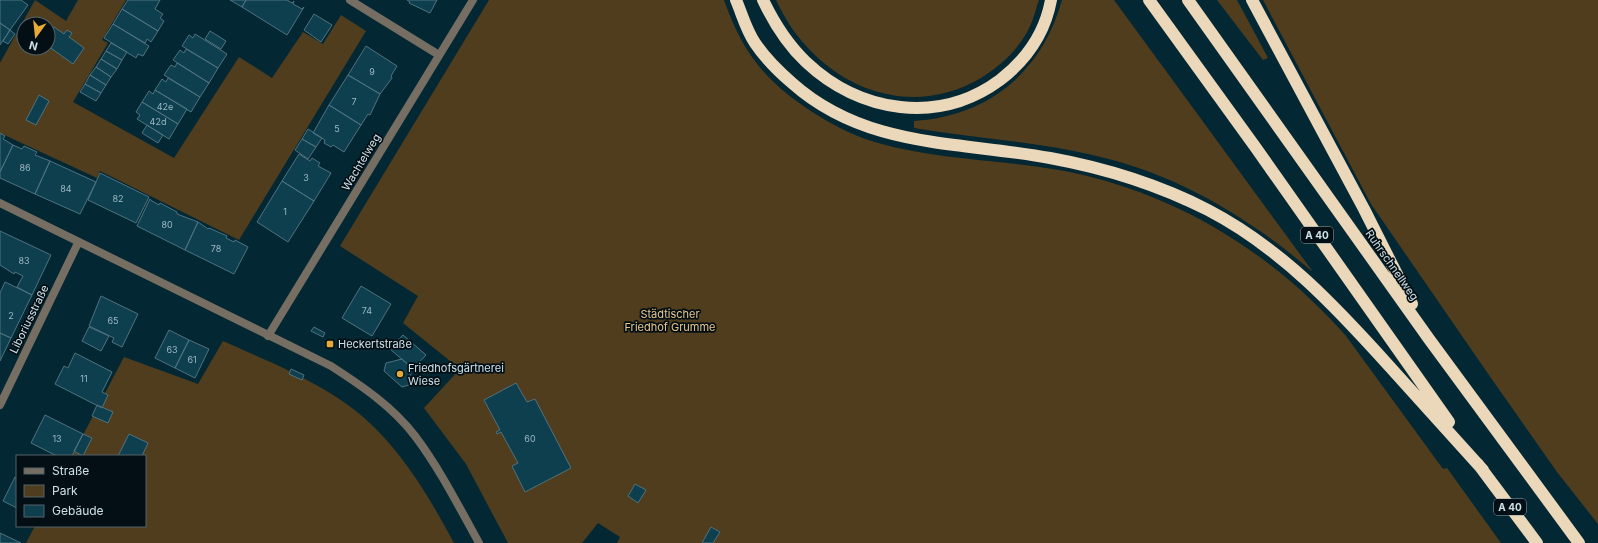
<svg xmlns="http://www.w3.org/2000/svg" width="1598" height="543" viewBox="0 0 1598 543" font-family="Inter,sans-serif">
<rect width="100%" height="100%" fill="#042833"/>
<path fill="#503d1e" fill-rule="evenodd" d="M35,0L66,21L78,0H126L102,40L108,43L73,102L174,158L239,57L272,78L303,32L323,44L341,15L366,31L239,240L100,171L97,178L0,133V63ZM24,24H48V48H24Z
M489,0H724C740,46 761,77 802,105C825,121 850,135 878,143C949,163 1024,159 1095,178C1193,204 1279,260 1346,336L1443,469L1447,468L1501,543H617L620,537L598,523L582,543H508L466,464L424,408L460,369L403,323L418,296L340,246Z
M776,0H1039C1036,8 1034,18 1030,26C1020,48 1002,65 981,78C901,125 812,79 776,0Z
M1062,0H1114L1313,272C1247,216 1174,172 1088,154C1031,141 972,138 914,128V121C989,116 1042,72 1062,0Z
M1217,0H1237L1268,58L1263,60Z
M1263,0H1598V524L1557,472L1491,378L1371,204Z
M223,341C276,365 334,387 375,428C408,461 432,502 454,543H26L35,526H145V456H72L124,357L198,384Z"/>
<path fill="#0d3f4f" stroke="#4f727f" d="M0,0H21L28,5L10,30L0,23Z
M128,0H160L155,9L163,14L160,18L164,21L158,31L122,9Z
M230,0H246L242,7Z
M246,0H287L292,3L294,1L293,4L302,9L304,7L287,35L242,7Z
M407,0H437L430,13L409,3L410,2Z
M122,9L158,31L151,42L147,39L145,43L113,24Z
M314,14L332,25L321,42L304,30Z
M0,23L10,30L0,45Z
M113,24L149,46L143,56L138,54L136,58L104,38Z
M54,27L64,34L67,30L72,33L69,37L84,48L73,64L48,46V36Z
M10,30L15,34L8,44L3,41Z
M210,31L226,41L221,49L205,39Z
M195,34L227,54L218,68L182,46L189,35L193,38Z
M111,43L127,52L122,60L106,51Z
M366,46L397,66L391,76L392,78L380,94L348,75Z
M186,49L218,68L209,83L173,60L180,50L184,53Z
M106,51L122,60L117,69L101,59Z
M101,59L117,69L111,77L96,67Z
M177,63L209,83L200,97L164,75L171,65L175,67Z
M96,67L111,77L106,85L90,75Z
M90,75L106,85L101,93L85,84Z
M348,75L380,94L370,115L368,114L361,125L329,105Z
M168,78L200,97L191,112L155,90L162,79L166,82Z
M85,84L101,93L96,101L80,92Z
M155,90L187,109L178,124L142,102L149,91L153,94Z
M39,95L49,101L36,125L26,120Z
M142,102L178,124L169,139L137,119L140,115L136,112Z
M329,105L361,125L344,152L333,145L331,147L324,143L325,140L313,133Z
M147,125L163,135L158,143L142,133Z
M308,129L322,138L316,147L302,139Z
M0,133L5,136L3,139L13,145L0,172Z
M302,139L316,147L308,159L295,150Z
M13,145L22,149L24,146L37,152L35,155L50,161L35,194L0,178V172Z
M299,154L310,161L312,158L320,163L318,166L331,173L314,201L282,181Z
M50,161L96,182L80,214L35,194Z
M100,173L149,197L136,223L88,200Z
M282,181L314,201L288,242L257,222Z
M150,199L152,201L159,205L160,203L177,212V214L198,222L185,250L137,226Z
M198,222L208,229L209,228L227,236L226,238L234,242L235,240L248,247L234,274L185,250Z
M0,231L51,255L32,295L17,287L23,276L15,272L14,274L0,265Z
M5,282L32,295L11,338L0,333V293Z
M361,286L391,304L372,336L342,318Z
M101,296L138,314L122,347L112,342L114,338L89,326Z
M89,327L109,336L101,351L82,341Z
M314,327L325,333L323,337L311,331Z
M169,330L189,340L175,368L155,358Z
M0,333L11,338L0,361Z
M403,335L426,355L413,369L390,349Z
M189,340L209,349L195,378L175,368Z
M75,353L112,372L102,392L108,395L102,408L55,384L64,366L68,368Z
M402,359L412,368L409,385L402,387L384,371L386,363Z
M291,369L304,375L302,380L289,374Z
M516,383L527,402L535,399L571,468L525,492L512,466L518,463L501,432L497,434L496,432L500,430L484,400Z
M97,405L113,412L108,423L92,416Z
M45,415L83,434L72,456H57L31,443Z
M83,434L92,438L83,456L74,451Z
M129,434L148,443L142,456H118Z
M15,477L17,478V508L3,501Z
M635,484L646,490L638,503L628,496Z
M711,527L720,532L713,543H702Z
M0,533L21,543H0Z"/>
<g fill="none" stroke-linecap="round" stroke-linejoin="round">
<path stroke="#766e62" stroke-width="8" d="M350,0L439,55
M0,203L331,366C362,386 393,407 415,436C440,469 459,507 479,543
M268,336L473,0
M0,405L78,243"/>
<path stroke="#ebd7ba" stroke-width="12" d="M736,0C742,14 746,30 755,43C765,58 778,71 792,83C866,149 959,141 1050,158C1105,168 1159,185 1208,210C1281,248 1336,307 1390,367C1421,401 1452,436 1483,470
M763,0C774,23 787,44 806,62C860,113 939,125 1000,80C1026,60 1045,33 1051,0
M1149,0L1256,148L1449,422
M1188,0L1429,339L1579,543
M1252,0L1364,209L1412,304
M1478,464L1537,543"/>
</g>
<g fill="#e9ab38" stroke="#030f14" stroke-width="1.5">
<rect x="326" y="340" width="8" height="8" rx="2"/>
<circle cx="400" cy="374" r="4"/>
</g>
<g text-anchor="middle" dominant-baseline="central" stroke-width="3.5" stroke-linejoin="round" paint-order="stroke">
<g font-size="9" fill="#9eb8c2">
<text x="372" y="71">9</text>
<text x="354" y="101">7</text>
<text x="165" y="106">42e</text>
<text x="158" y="121">42d</text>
<text x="337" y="128">5</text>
<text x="25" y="167">86</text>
<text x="306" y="177">3</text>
<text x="66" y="188">84</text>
<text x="118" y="198">82</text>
<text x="285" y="211">1</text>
<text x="167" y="224">80</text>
<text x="216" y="248">78</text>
<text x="24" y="260">83</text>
<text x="367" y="310">74</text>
<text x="11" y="315">2</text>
<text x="113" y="320">65</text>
<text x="172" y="349">63</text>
<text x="192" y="359">61</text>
<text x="84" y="378">11</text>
<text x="57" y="438">13</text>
<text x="530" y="438">60</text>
</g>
<g fill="#030f14" stroke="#91a2a8" stroke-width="1">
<rect x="1301" y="227" width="32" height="16" rx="3"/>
<rect x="1494" y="499" width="32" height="16" rx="3"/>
</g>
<g font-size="10" font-weight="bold" fill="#cee1e8">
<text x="1317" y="235">A 40</text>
<text x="1510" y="507">A 40</text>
</g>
<g font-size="11" fill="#cee1e8" stroke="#030f14">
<text transform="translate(361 162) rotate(-59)">Wachtelweg</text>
<text transform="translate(1392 265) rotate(55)">Ruhrschnellweg</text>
<text transform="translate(29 319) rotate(-64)">Liboriusstraße</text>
</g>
<g font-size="11" fill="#eac58a" stroke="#030f14">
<text x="670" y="314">Städtischer<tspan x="670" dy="13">Friedhof Grumme</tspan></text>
</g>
<g font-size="11" fill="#cee1e8" stroke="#030f14" text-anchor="start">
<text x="338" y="344">Heckertstraße</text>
<text x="408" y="368">Friedhofsgärtnerei<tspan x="408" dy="13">Wiese</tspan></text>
</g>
</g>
<rect x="16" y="455" width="130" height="72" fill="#030f14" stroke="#546369"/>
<rect x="24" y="468" width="20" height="6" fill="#766e62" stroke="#546369"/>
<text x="52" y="475" font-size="12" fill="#cee1e8">Straße</text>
<rect x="24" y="485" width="20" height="12" fill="#503d1e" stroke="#546369"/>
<text x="52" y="495" font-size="12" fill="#cee1e8">Park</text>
<rect x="24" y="505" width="20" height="12" fill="#0d3f4f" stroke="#546369"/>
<text x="52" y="515" font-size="12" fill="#cee1e8">Gebäude</text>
<g transform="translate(36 36) rotate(195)"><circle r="19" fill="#030f14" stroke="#546369"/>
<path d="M0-3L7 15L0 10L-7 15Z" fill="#e9ab38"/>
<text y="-6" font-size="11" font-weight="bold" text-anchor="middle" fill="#cee1e8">N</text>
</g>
</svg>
